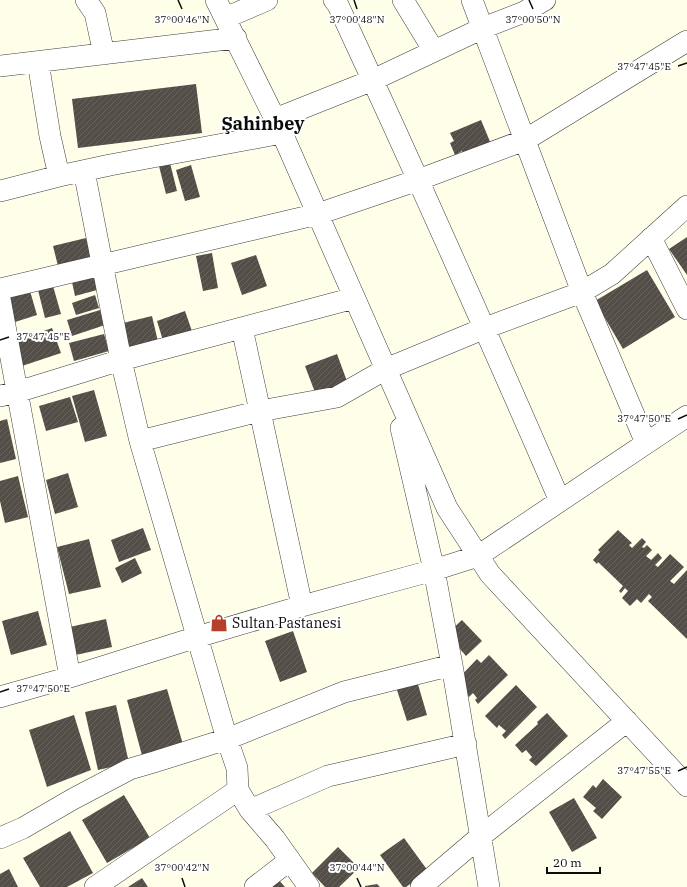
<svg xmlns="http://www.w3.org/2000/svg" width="687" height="887" viewBox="0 0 687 887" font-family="'IBM Plex Serif',serif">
<defs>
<pattern id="building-hatch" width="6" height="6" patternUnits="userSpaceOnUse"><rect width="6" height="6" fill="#534e47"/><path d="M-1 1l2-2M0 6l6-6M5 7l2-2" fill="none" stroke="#67635d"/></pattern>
</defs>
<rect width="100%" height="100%" fill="#fefee9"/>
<path fill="url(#building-hatch)" d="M196,84L202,133L78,148L72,99Z
M481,120L491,144L464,156L462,151L455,155L450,143L454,141L450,133Z
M170,163L177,191L166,194L159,166Z
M191,165L200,197L185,201L176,170Z
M687,237V275L669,249Z
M86,238L92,262L59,270L53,246Z
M212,253L218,288L203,291L196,256Z
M256,255L267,286L242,295L231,263Z
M647,270L675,317L623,349L595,301Z
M94,277L97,290L75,296L72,282Z
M53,286L61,314L45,318L38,290Z
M30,291L37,315L15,322L8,298Z
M95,295L99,308L76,315L72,303Z
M100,310L105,325L72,336L67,320Z
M185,311L194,337L165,347L157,321Z
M152,316L159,346L131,354L123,323Z
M52,328L61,353L22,366L14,342Z
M104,334L109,351L74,361L69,343Z
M337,354L348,384L316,395L305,366Z
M94,390L107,436L85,442L72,396Z
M70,397L78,422L46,431L39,406Z
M7,419L16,459L0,463V421Z
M68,473L78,507L55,514L46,480Z
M18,476L28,517L5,523L0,501V481Z
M143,528L151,550L119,562L111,540Z
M618,530L632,543L629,545L632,548L642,538L646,542L642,547L644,548L647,545L652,550L646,556L651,560L658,553L662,558L655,565L658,567L670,554L684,567L670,581L674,584L687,570V639L648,601L652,597L649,594L641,603L637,599L630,606L622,598L628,591L625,588L621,593L619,591L623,586L598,562L597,564L593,560L600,552L598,550Z
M89,539L101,587L69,594L57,547Z
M135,558L142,573L122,583L115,568Z
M38,611L47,645L11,655L2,621Z
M106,619L112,647L71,656L65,628Z
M462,620L482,641L466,656L447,634Z
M293,631L307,672L280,682L265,641Z
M489,655L508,675L478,704L475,700L477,698L473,693L469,697L459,687L456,681L477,659L481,663Z
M417,681L427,715L407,721L396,687Z
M516,685L537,707L505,739L502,735L506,731L499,725L497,728L485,716Z
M167,689L184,748L143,759L127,700Z
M116,705L129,763L98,770L85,712Z
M547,713L568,736L536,766L529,760L532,757L526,750L522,753L515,745L538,724L537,722Z
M74,715L91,770L47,787L29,730Z
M603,779L622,797L602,819L593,811L596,808L583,797L593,785L596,788Z
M124,795L150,838L107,863L82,820Z
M574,798L597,838L572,852L549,812Z
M70,831L93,873L67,887H40L23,858Z
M404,838L428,871L406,887H403L380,855Z
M338,847L359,868L339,887H325L312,873Z
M9,869L18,887H0V874Z
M142,878L148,887H128Z
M277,878L285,887H268Z
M377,884L380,887H365V886Z"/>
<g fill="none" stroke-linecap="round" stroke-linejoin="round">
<g stroke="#3e3e3e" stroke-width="22">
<path id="minor" d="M86,0L95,13L104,54
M216,0L282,133L447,508L490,574L687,786
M334,0L338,5C414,169 488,335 560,501
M403,0L434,51
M472,0L582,292L646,443
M225,18L267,0
M38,62L50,136L59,176
M0,66L236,38
M275,119L373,80L483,28L524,12L545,0
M84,171L121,360L140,441L227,739L237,768L238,790L250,810L275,839L309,887
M0,191L59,176L110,165L282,133
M651,238L687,309
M0,289L318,214L418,180L525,140L687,41
M0,299L70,677
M242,328L302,606
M0,396L17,392L121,360L354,298
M401,428L434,570L452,665L489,887
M140,441L260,411L337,397L386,369L485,328L582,292L612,274L687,206
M0,697L70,677L197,637L302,606L434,570L478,556L687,416
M250,810L328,776L466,744
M0,838L23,828L73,799L130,769L154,762L227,739L344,692L452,665
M95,887L238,790
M255,887L290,860
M421,887L481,836L627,721"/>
</g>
<use href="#minor" stroke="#fff" stroke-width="21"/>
</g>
<path fill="none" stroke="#0b0b0b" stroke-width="1.5" d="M178,0L182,9M354,0L357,9M529,0L533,9M678,66L687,63M0,340L9,337M678,419L687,415M0,692L9,689M678,771L687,767M182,878L185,887M357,878L361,887"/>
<defs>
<g id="shop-bare" transform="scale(1.38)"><path d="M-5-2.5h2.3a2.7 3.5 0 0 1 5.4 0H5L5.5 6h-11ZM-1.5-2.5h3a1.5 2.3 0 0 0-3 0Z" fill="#b53f28" stroke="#fff" stroke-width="2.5" paint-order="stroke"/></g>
</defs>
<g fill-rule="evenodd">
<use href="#shop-bare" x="219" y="623"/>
</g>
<g text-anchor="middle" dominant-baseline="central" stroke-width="4" stroke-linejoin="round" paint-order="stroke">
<g font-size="14" fill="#0b0b0b" stroke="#fff" text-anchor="start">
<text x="232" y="623">Sultan Pastanesi</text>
</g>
<g font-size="18" font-weight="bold" fill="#0b0b0b" stroke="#fff">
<text x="263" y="123">Şahinbey</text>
</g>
</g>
<g font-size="10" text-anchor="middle" fill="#0b0b0b" stroke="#fff" stroke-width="4" stroke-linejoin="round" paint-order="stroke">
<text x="182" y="23">37°00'46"N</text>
<text x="357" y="23">37°00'48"N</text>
<text x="533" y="23">37°00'50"N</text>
<text x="644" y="70">37°47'45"E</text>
<text x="43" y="340">37°47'45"E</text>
<text x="644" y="422">37°47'50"E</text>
<text x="43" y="692">37°47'50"E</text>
<text x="644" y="774">37°47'55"E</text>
<text x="182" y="871">37°00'42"N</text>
<text x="357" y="871">37°00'44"N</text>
</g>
<path d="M547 867v6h53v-6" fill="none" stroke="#0b0b0b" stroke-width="2"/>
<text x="553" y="867" font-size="12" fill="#0b0b0b" stroke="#ffffff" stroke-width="3" paint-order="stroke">20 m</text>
</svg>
